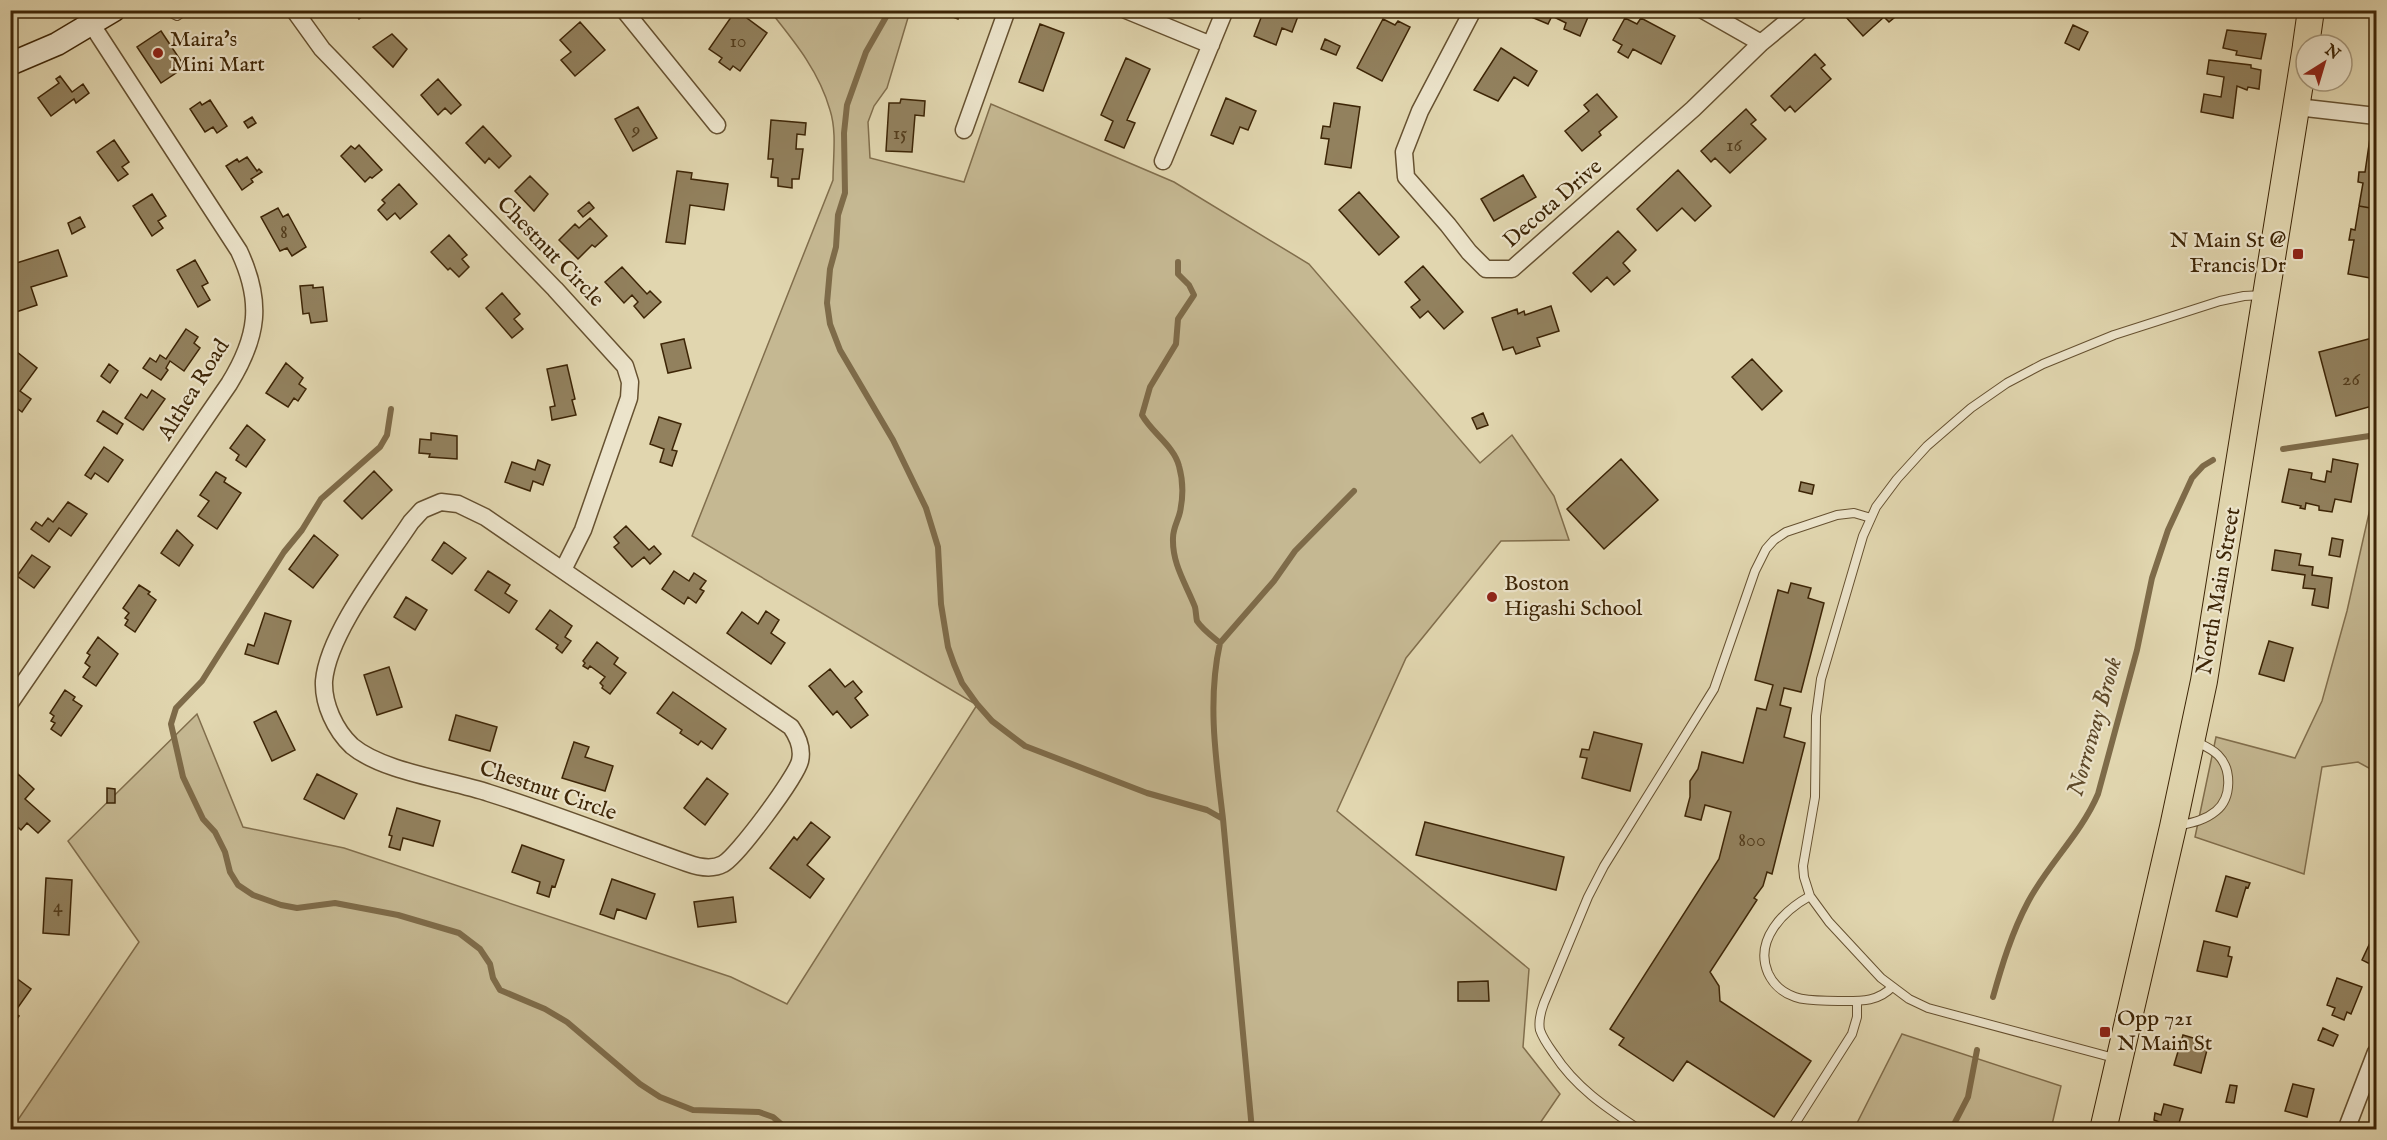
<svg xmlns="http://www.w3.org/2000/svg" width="2387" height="1140" viewBox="0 0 2387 1140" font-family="'IM FELL English',serif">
<rect width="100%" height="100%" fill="#e1d6af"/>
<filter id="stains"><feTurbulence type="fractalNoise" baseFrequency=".00333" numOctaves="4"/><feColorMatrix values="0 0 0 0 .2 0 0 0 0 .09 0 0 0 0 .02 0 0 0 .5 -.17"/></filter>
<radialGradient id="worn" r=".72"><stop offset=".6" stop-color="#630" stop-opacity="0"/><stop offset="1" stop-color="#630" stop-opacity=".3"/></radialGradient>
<path fill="#c5b892" stroke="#816e4c" stroke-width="1.5" d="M770,11H910L887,88L874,106L868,122L870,158L964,182L991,104L1174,182L1309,264L1480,463L1512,435L1554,496L1569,540L1501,541L1406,658L1337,811L1529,969L1523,1047L1560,1094L1536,1129L11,1130L139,942L68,841L197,714L243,827L344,848L731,977L787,1004L977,705L692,536L833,180C833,157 837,132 830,110C819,71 794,41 770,11Z
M2376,482V772L2358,762L2322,767L2304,874L2195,837L2216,737L2295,758L2322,701L2347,611Z
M1902,1034L2061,1086L2051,1129H1854Z"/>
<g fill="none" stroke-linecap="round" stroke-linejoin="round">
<path stroke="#7e6b49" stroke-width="6" d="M890,10L866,52L847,105L844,133L845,193L838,215L836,247L830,269L827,303L830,324L840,350L893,440L926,508L938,547L941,604L948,647L954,664L962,683L977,704L992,721L1025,746L1147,793L1207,810L1223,819L1252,1130
M1178,262V274L1189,285L1194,295L1178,319L1176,344L1150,387L1142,415C1152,433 1174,446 1179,466C1183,480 1183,498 1180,512C1178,521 1173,528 1173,538C1172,564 1186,584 1195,607C1196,611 1196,617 1197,621C1202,629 1213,637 1220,643C1207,701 1216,760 1223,819
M391,409L387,435L380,447L321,499L302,530L284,552L202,681L176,708L171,724L183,777L203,819L215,832L225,852L230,872L238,885L253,895L281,905L297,908L335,903L398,915L459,933L480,949L490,964L493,978L500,990L545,1009L567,1022L640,1084L660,1097L693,1110L759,1112L773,1117L788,1130
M2283,449L2376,435
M1220,643L1274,581L1295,551L1354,491
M1993,997C2002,965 2012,932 2028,902C2048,864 2081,834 2098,794L2137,650L2152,578L2168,530L2192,478L2203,466L2213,460
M1951,1130L1968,1097L1977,1050"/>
</g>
<path fill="#92815e" stroke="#3d2506" stroke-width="1.5" d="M353,10H371L359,19Z
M736,10L767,33L740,71L733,66L730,70L719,62L722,58L709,49Z
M935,10H961L958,19Z
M1264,10L1300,11L1292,32L1282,28L1276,45L1254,36Z
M1531,10H1591L1580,36L1564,29L1566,23L1552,16L1548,24L1529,16Z
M1851,10H1898L1900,13L1889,22L1884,17L1863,36L1845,16Z
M1625,18L1637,24L1641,18L1675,36L1661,64L1633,49L1628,58L1618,52L1622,45L1613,40Z
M1383,19L1395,25L1398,21L1410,27L1382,81L1357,68Z
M580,22L605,50L575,76L561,60L571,52L560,40Z
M1040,24L1064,33L1043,91L1019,82Z
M2073,25L2088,32L2079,50L2065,43Z
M2227,30L2266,34L2261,59L2236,55L2237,51L2223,48Z
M161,31L185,67L161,83L137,47Z
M392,34L407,49L393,67L373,47Z
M1325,39L1340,46L1336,55L1321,49Z
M1501,48L1537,71L1528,86L1514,77L1498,101L1474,90Z
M1815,54L1825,65L1821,68L1831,79L1795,112L1790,106L1785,111L1771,96Z
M1126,58L1150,69L1127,120L1135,123L1124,148L1105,140L1113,121L1101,115Z
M2209,60L2251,65V68L2261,70L2259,89L2248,87L2247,90L2237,86L2233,118L2201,112L2204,94L2221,97L2224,77L2207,74Z
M60,76L72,92L83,84L89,93L76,103L74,99L51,116L38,98L59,83L56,79Z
M438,79L461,105L451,114L445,108L438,115L421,95Z
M1597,94L1617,117L1599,132L1601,135L1582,151L1565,131L1589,111L1584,105Z
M1226,98L1256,111L1248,130L1240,127L1233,144L1211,135Z
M901,99L925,101L924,116L915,115L912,152L886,151L889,103H900Z
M210,100L227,126L217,133L213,127L205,132L190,109L200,102L202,105Z
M1334,103L1360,107L1351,168L1325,164L1329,139L1321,138L1323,126L1330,127Z
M638,107L657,138L633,151L615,119Z
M1746,109L1756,120L1751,124L1766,139L1730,173L1715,158L1711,162L1701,151Z
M252,117L256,123L248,128L244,122Z
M771,120L806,123L805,135L797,134L796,149H803L799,179H792V188L778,186V178L771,177L773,159H768Z
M483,126L511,156L499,168L489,158L485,163L466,143Z
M2370,138L2376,139V209L2359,206L2363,183L2358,182L2359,172H2365Z
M114,140L129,162L122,167L128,174L118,181L97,152Z
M359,145L382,170L372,178L370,177L365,182L341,156L351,146L355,149Z
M247,157L257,171L259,169L262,172L251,179L253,182L242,190L226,166L237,159L239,162Z
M10,162L16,186L10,188Z
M1678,170L1711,206L1695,221L1682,208L1657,231L1637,209Z
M677,171L692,173L691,179L728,184L724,210L690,205L685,244L666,242Z
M1523,175L1536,197L1494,221L1481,199Z
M530,176L548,194L534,211L515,191Z
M399,184L417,204L400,219L395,213L387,220L378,210L385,203L382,200Z
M1359,192L1399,237L1379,255L1339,210Z
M152,194L166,216L158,221L163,228L152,236L133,206Z
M589,202L594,208L583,217L578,211Z
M2359,206L2376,209V279L2348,274L2354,240H2349L2351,229L2355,230Z
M278,208L283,217L288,214L306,247L292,256L287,248L280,251L261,217Z
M80,217L85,227L72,234L68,223Z
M590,218L607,236L595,247L592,245L578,259L559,240L575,224L579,228Z
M1618,231L1636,250L1623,263L1630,271L1614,285L1607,277L1591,292L1573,273Z
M449,235L467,255L462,259L469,267L459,277L450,268L448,270L431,252Z
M58,250L67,276L31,287L37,305L13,313L10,305V265Z
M195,260L208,283L202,286L210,300L198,307L177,270Z
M1423,266L1463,312L1444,329L1428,311L1420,318L1411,307L1420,300L1405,282Z
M622,267L647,294L650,291L661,302L644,318L634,306L638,302L632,295L624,303L605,282Z
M313,285V288L323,287L327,321L311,323L309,313L303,314L300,286Z
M502,293L520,314L514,319L523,329L512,338L486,308Z
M1551,306L1559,331L1537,338L1540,346L1516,354L1513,347L1503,350L1492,318L1517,309L1518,314L1524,311L1525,315Z
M186,329L198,337L194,343L200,348L184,371L170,361L166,368L168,370L161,380L143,368L150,358L156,362L160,355L166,359Z
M2376,337V405L2336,416L2319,352Z
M684,339L691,368L668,373L661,344Z
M17,352L37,368L20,391L31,399L22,412L10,403V361Z
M1752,359L1782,391L1762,410L1732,377Z
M286,363L303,378L299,384L306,389L298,401L294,398L288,407L266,393Z
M109,364L118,371L110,383L101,376Z
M567,365L575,399L572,400L576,415L552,420L550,407L555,406L547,369Z
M152,390L165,399L143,430L125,418L141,394L147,398Z
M103,411L123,424L117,434L97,421Z
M1483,413L1488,425L1477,429L1472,418Z
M659,417L681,424L672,450L677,451L672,466L660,462L664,449L650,444Z
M247,425L265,440L246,467L236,460L239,455L230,448Z
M431,433L457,436V459L429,457L430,454L419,453L420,439L431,440Z
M104,447L123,460L108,482L95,473L91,479L85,475Z
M1621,459L1658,500L1604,549L1567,509Z
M2333,459L2358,464L2351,502L2335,499L2332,512L2319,510V506L2306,503L2305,509L2300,508L2301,506L2282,502L2289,469L2312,473L2311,479L2325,482L2327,471L2331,472Z
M538,460L550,465L543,485L533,481L530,491L505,482L512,462L535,470Z
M374,471L392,490L362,519L344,501Z
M216,472L226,478L224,482L241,493L217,529L198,516L209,501L200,495Z
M1801,482L1814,485L1812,494L1799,491Z
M68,502L87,514L71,536L59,528L49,542L31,529L36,522L42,526L48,518L53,522Z
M626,526L649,550L654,546L661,554L650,564L644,557L632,567L614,547L619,543L614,537Z
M177,530L193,545L179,566L161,553Z
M314,535L338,555L313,588L289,569Z
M2332,538L2343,540L2340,557L2329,555Z
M444,542L466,558L452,574L432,560Z
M2275,550L2301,554L2299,565L2313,567L2312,575L2332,578L2328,608L2312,605L2315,589L2303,588L2305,575L2272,570Z
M32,555L50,567L34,588L17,576Z
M488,571L510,585L505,593L517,601L509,613L475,590Z
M674,571L689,581L694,573L706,581L700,589L704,591L696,603L688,597L684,604L662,589Z
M1791,583L1811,588L1808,598L1824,603L1801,692L1784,688L1780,705L1791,708L1784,737L1805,743L1772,874L1767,872L1763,886L1754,898L1757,900L1710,972L1719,986L1720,1001L1811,1061L1774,1117L1687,1061L1673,1081L1619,1045L1624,1038L1610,1029L1719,859L1731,812L1705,805L1701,820L1685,816L1690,797V781L1698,769L1702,752L1743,763L1757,708L1766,710L1773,685L1755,680L1778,590L1788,593Z
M139,585L150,592L148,594L156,600L135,632L125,625L128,620L125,618L129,613L123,608Z
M406,597L427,610L415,630L394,617Z
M550,610L572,626L565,637L571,641L562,653L556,648L558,645L536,629Z
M766,611L779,620L771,633L785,643L771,664L727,633L742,612L758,624Z
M265,613L291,621L278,664L245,654L248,644L254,646Z
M98,637L118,654L96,686L83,677L90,667L85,663L90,655L87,653Z
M2269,641L2293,648L2284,681L2259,674Z
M597,642L618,658L614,664L626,673L610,694L602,688L603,686L600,683L605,677L590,666L588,669L583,666L585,663L583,661Z
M389,667L402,707L377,715L364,675Z
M830,669L845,687L853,681L862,692L855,698L868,715L851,728L837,711L833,715L809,686Z
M65,690L75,697L73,700L82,706L61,736L51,729L55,723L51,721L54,716L50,713Z
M673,692L726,729L712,749L701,741L698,745L680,733L682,730L657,713Z
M276,711L295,750L272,761L254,722Z
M456,715L497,727L490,751L449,740Z
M1594,732L1642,744L1630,791L1582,778L1587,758L1580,757L1582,749L1589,750Z
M574,742L589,747L585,757L613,766L605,791L562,778Z
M18,774L34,789L25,799L50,821L38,833L27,823L21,830L10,820V778L12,780Z
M317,774L357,794L344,819L304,799Z
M707,778L728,794L705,825L684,808Z
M107,788L115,789V803H107Z
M397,808L440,821L433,846L403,838L400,850L389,847L392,836L389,835Z
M811,822L830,837L807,865L824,879L810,898L770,868L794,837L797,840Z
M1425,822L1564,857L1556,890L1416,855Z
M522,845L564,860L555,887L552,886L549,897L537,893L540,882L512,872Z
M2226,876L2250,883L2248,888L2246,887L2237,917L2216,911Z
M46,878L72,880L69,935L43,933Z
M612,879L655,894L646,919L617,909L614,919L600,914Z
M733,897L736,922L698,927L694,902Z
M2376,930V967L2362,960Z
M2204,941L2230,947L2228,956L2232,957L2227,977L2197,971Z
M12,975L31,989L14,1013L19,1016L12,1026L10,978Z
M2337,978L2362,987L2351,1014L2347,1012L2344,1020L2332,1015L2335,1008L2327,1005Z
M1488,981L1489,1001H1458V982Z
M2323,1028L2338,1035L2333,1046L2318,1040Z
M2183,1035L2200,1040L2198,1047L2207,1050L2201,1073L2174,1065Z
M2293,1084L2314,1089L2307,1117L2285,1111Z
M2230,1085L2237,1086L2234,1103L2226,1102Z
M2164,1104L2183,1109L2177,1130H2157L2159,1122L2154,1120L2155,1113L2161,1115Z"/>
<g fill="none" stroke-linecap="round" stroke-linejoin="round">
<g stroke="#665130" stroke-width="10">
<path id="service" d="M165,10L177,16L186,10
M2177,826C2191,823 2204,821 2216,811C2232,798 2232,769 2218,755C2211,748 2202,745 2193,740
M1810,896C1783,911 1754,940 1768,973C1773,984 1783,993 1795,997C1809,1002 1826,1000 1841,1001C1860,1001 1878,1002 1892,987
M2118,1059L1928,1008L1909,999L1881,978L1829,922L1810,896L1804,877L1803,866L1815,797L1816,716L1821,679L1863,536L1876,507L1897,479L1927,446L1971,408L2007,383L2043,364L2114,335L2220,301L2244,296L2264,295
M1640,1130C1607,1108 1576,1088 1554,1054C1549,1047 1543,1039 1540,1030C1538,1020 1541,1011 1544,1003L1588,897L1604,866L1714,689L1755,571L1766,549L1774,540L1786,532L1837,515L1854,513L1871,518
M1791,1130L1852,1034L1857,1017V1001"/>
</g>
<g stroke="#665130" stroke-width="19">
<path id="minor" d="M294,10L322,49L555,289L625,366L630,382L629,398L583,530L563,570
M624,10L717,125
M1126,10L1211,45
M1473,10L1420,111L1404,152L1406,177L1448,225L1469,252L1486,269H1512L1693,109L1761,43L1801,10
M1703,10L1761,43
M2297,107L2376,116
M964,130L1007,10
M1163,161L1225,10
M441,502L458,504L485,517L791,727C798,737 803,748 800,761C796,777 737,857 723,864C712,870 698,867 687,863C621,840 556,814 489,793C450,780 383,772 352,746C335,730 323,704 324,681C328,633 384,563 411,522L422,510Z
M10,703L229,384C258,337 263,302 239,251L92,25
M2346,1130L2376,1052"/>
</g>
<g stroke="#3d2506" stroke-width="25">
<path id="secondary" d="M10,64L57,44L114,10"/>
</g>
<g stroke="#3d2506" stroke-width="28">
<path id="primary" d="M2306,45L2311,10
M2103,1130L2173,827L2204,681L2306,46"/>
</g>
<use href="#service" stroke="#ece4cb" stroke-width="8"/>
<use href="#minor" stroke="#ece4cb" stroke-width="16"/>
<use href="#secondary" stroke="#ece4cb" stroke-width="22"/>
<use href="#primary" stroke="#e1d6af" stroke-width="26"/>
</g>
<g fill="#8f2418" stroke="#ece4cb" stroke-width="2">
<circle cx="158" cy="53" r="6"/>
<rect x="2292" y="248" width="12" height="12" rx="3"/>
<circle cx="1492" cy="597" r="6"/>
<rect x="2099" y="1026" width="12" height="12" rx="3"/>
</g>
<g text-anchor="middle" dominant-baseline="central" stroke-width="4.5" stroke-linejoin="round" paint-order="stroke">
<g font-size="20" fill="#523c1c">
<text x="738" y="41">10</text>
<text x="636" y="129">9</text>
<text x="900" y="133">15</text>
<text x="1734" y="145">16</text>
<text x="284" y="232">8</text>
<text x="2351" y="379">26</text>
<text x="1752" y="840">800</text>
<text x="58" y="906">4</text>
</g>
<g font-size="22" fill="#3d2506" stroke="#ece4cb" text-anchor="start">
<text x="170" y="40">Maira's<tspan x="170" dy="25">Mini Mart</tspan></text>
<text x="2286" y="241" text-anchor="end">N Main St @<tspan x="2286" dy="25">Francis Dr</tspan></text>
<text x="1504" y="584">Boston<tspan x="1504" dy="25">Higashi School</tspan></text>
<text x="2117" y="1019">Opp 721<tspan x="2117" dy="25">N Main St</tspan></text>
</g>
<g font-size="22" fill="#3d2506" stroke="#ece4cb">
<text transform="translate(1553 204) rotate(-41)">Decota Drive</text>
<text transform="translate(550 252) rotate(46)">Chestnut Circle</text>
<text transform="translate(194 390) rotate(-58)">Althea Road</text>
<text transform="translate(2219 591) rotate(-80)">North Main Street</text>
<text transform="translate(548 791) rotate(19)">Chestnut Circle</text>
</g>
<g font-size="24" font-style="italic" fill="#5d4828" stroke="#ece4cb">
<text transform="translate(2095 727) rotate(-74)">Norroway Brook</text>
</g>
</g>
<rect width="2387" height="1140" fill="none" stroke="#e1d6af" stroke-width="36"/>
<rect x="12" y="12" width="2363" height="1116" fill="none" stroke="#3d2506" stroke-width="3"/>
<rect x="18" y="18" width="2351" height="1104" fill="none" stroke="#3d2506" stroke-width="1.5"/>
<g transform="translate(2324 63) rotate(37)"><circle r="28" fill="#ece4cb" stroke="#a6987c" stroke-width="1.5"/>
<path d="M0-4.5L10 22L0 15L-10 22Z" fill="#8f2418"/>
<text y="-9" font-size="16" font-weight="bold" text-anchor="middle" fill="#3d2506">N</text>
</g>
<rect width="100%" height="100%" filter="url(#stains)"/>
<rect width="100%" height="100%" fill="url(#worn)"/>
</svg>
